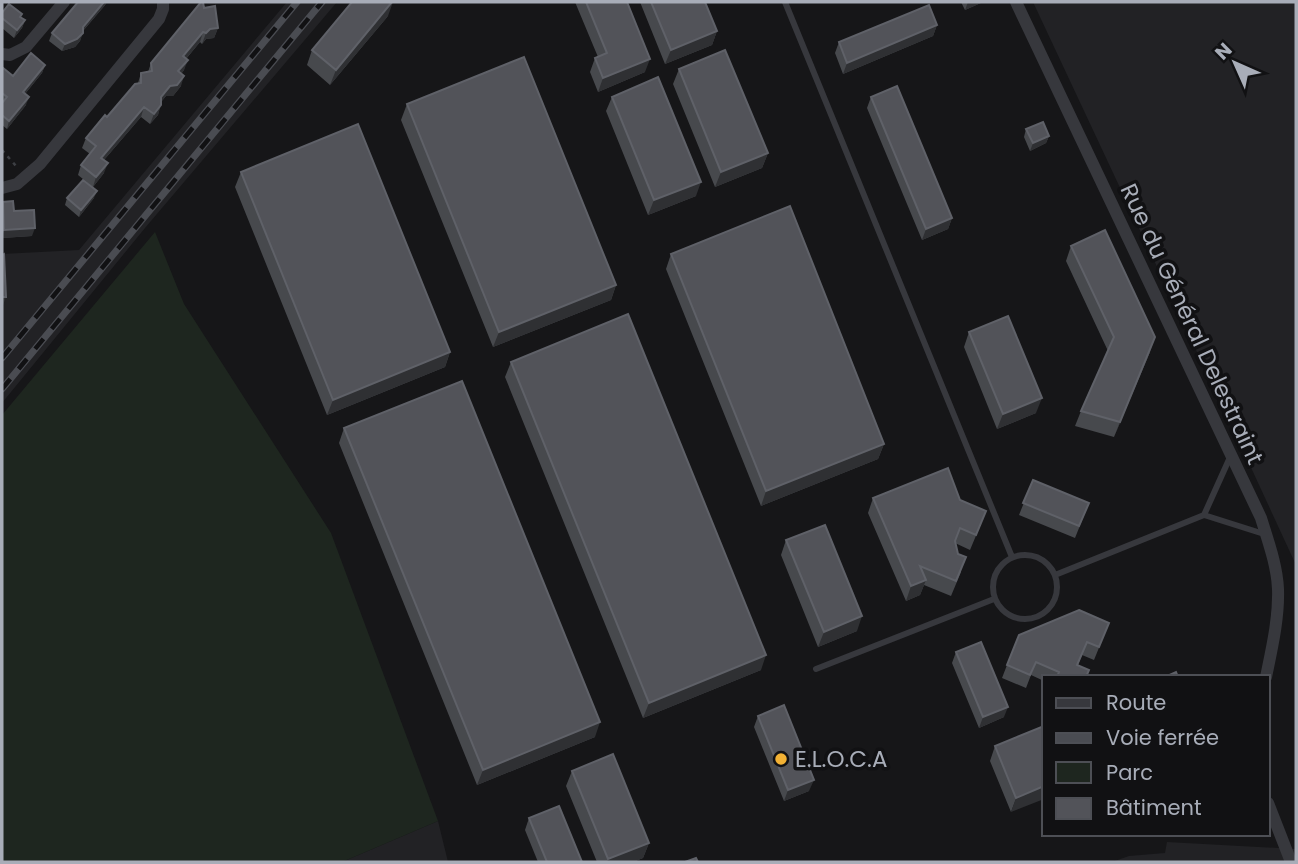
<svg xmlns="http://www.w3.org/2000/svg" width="1298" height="864" viewBox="0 0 1298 864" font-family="Poppins,sans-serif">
<rect width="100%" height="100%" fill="#161618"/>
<path fill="#222225" d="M287,2H337L145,228L2,403V254L79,250Z
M1033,2H1296V565L1242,448Z
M438,821L448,862H342Z
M1167,842L1296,849V862H1112L1129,856L1165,853Z"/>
<path fill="#1e261f" d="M155,232L184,304L331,533L438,821L342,862H2V415Z"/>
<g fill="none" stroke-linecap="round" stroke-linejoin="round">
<path stroke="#3d3f44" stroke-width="2.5" stroke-dasharray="3.5 5" stroke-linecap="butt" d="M2,150L16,166"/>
<path stroke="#37383d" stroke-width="6" d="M785,2L1012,557
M1231,455L1204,515L1264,534
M993 587a32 32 0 1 1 64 0a32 32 0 1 1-64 0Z
M1055,575L1204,515
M816,669L994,599"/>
<path stroke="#37383d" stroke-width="12" d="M1016,2L1261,518C1268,541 1277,565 1278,589C1279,618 1272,648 1266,677
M2,54L10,55L26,47L64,2
M2,188L17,184L40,164L159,19L163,9V2
M1268,803L1291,862"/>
<g stroke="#4a4c52" stroke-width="7">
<path id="rail" d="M2,358L297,2
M2,389L322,2"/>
</g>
<use href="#rail" stroke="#111113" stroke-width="4.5" stroke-dasharray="13" stroke-linecap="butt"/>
</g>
<path fill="#47494d" d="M575,2H627L645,72L598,92L590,72L595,58L598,57Z
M640,2H705L717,31L712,45L665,64Z
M961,2H983L965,10Z
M106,4L83,31L80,41L75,47L62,51L49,41L52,33Z
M204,8L218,28L214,38L206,39L202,44L200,42L186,59L184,70L181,74V86L173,96H166L161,102L158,115L150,124L141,117L104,160V173L93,187L78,175L81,165L90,154L82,148L86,138L138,83L141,73L148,72L151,63Z
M2,13L21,17L25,20L22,28L14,38L2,28Z
M388,16L330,85L307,65L312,50Z
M937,25L933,36L843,74L835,53L839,42Z
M45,65L42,73L25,94L26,105L7,129L2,125V67L13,76Z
M679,69L768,153L762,168L715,187L673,84Z
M612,97L696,196L648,215L606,111Z
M871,97L952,218L948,229L922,240L867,108Z
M407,104L616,285L611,300L493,347L401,120Z
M1026,129L1049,136L1046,143L1030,151L1024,137Z
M241,172L450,352L445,367L327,415L235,187Z
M67,198H94L79,217L65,205Z
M3,202L14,211L32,236L2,238Z
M1071,246L1150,352L1114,437L1075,426L1081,411L1108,351L1066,261Z
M671,254L884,444L878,459L761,506L666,269Z
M969,332L1036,413L997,429L964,347Z
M511,362L761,670L643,718L505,377Z
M344,428L595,737L477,785L339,443Z
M1033,480L1089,503L1075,538L1019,515Z
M873,498L960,500L980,526L970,550L955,543L961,572L951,596L924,585L920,595L906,601L868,513Z
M786,540L857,631L818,647L781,555Z
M1109,623L1094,660L1082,655L1078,665L1087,677H1044V681L1031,675L1026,688L1002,678L1007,665Z
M956,652L1004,717L979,728L952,663Z
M758,716L809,791L784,801L754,727Z
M1044,726L1011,812L990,761L995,746Z
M572,771L649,843L643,858L633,862H597L566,786Z
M529,818L582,862H538L525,830Z"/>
<path fill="#2f3033" d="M104,2H107L106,4L80,34L83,27Z
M393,2L388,16L330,85L336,70Z
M968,2H983L965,10Z
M25,20L22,28L14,38L17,30Z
M937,25L933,36L843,74L847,63Z
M218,28L214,38L206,39L202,44L206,33L210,29Z
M717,31L712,45L665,64L671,50Z
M203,32L200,42L179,67L183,56Z
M83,33L80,41L75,47L62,51L65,44Z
M650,59L645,72L598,92L603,78Z
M188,60L184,70L175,82L178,71Z
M45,65L42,73L20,100L23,92Z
M184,76L181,86L173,96H166L157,107L161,97L170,86Z
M29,97L26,105L7,129L9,121Z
M161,105L158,115L150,124L154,114Z
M144,107L141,117L97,168L101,158Z
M1049,136L1046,143L1030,151L1033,143Z
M768,153L762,168L715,187L721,172Z
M108,163L104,173L93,187L96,177Z
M701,182L696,196L648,215L654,200Z
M97,191L94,198L79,217L81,210Z
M952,218L948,229L922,240L926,229Z
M35,228L32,236L2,238L4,230Z
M616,285L611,300L493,347L499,332Z
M2,297H6L2,308Z
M1155,337L1150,352L1114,437L1120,422Z
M450,352L445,367L327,415L333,400Z
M1042,398L1036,413L997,429L1003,414Z
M884,444L878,459L761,506L766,491Z
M926,580L920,595L906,601L911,586Z
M862,616L857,631L818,647L824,632Z
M766,655L761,670L643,718L649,703Z
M1008,707L1004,717L979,728L983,717Z
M600,722L595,737L477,785L483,770Z
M814,780L809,791L784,801L788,790Z
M1044,786V799L1011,812L1016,798Z
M649,843L643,858L633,862H607L608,859Z"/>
<path fill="#525359" stroke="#5f6168" stroke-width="2" d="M78,2H104L83,27V33L77,39L65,44L52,33Z
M201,2H203L204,8L215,6L218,28L210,29L206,33L203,32L183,56L188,60L178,71L184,76L177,85L170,86L161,97V105L154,114L144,107L101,158L108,163L96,177L81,165L96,146L86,138L105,115L107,117L135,84L141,83V73L152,71L151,63Z
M352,2H392L336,70L312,50Z
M586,2H627L650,59L603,78L595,58L607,53Z
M651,2H705L717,31L671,50Z
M9,4L22,14L20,17L25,20L17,30L2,18V13Z
M929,5L937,25L847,63L839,42Z
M725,50L768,153L721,172L679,69Z
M31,53L45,65L23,92L29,97L9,121L2,115V103L7,97L2,93V67L13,76Z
M524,57L616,285L499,332L407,104Z
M658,77L701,182L654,200L612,97Z
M897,86L952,218L926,229L871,97Z
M1043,122L1049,136L1033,143L1026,129Z
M358,124L450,352L333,400L241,172Z
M83,180L97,191L81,210L67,198Z
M13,201L14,211L34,210L35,228L4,230L3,202Z
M790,206L884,444L766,491L671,254Z
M1105,230L1155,337L1120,422L1081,411L1114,337L1071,246Z
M4,254L6,297H2V255Z
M628,314L766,655L649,703L511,362Z
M1008,316L1042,398L1003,414L969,332Z
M462,381L600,722L483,770L344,428Z
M948,468L960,500L986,511L976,535L960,528L955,541L958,554L966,557L956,581L920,566L926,580L911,586L873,498Z
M1033,480L1089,503L1079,526L1023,503Z
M825,525L862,616L824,632L786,540Z
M1079,610L1109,623L1099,647L1087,642L1077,665L1089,670L1086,677H1057L1059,672L1036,662L1030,675L1007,665L1019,635Z
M981,642L1008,707L983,717L956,652Z
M1176,672L1178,677H1165Z
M784,705L814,780L788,790L758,716Z
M1044,726V786L1016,798L995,746Z
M613,754L649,843L608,859L572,771Z
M559,806L582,862H547L529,818Z
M696,858L698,862H685Z"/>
<circle fill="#f2b134" stroke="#111113" stroke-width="2.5" cx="781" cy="759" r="7"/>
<g text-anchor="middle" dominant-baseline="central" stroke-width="7" stroke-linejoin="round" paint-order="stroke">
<g font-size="23" fill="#a8adb8" stroke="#111113">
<text transform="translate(1192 324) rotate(65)">Rue du Général Delestraint</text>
</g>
<g font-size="23" fill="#a8adb8" stroke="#111113" text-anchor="start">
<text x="795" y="759">E.L.O.C.A</text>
</g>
</g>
<rect width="1298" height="864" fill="none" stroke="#a8adb8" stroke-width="7"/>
<rect x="1042" y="675" width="228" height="161" fill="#111113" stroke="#4d4f55" stroke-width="2"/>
<rect x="1056" y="698" width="35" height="10" fill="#37383d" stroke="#4d4f55" stroke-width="2"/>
<text x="1106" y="710" font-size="21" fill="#a8adb8">Route</text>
<rect x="1056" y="733" width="35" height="10" fill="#4a4c52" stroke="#4d4f55" stroke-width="2"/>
<text x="1106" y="745" font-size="21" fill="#a8adb8">Voie ferrée</text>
<rect x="1056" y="762" width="35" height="21" fill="#1e261f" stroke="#4d4f55" stroke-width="2"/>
<text x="1106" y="780" font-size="21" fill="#a8adb8">Parc</text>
<rect x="1056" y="798" width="35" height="21" fill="#525359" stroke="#4d4f55" stroke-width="2"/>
<text x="1106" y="815" font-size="21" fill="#a8adb8">Bâtiment</text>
<g transform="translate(1235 63) rotate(315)" stroke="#111113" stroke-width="5" paint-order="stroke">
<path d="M0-5L12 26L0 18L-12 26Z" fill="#a8adb8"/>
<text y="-10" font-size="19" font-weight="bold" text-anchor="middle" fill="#a8adb8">N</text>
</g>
</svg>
